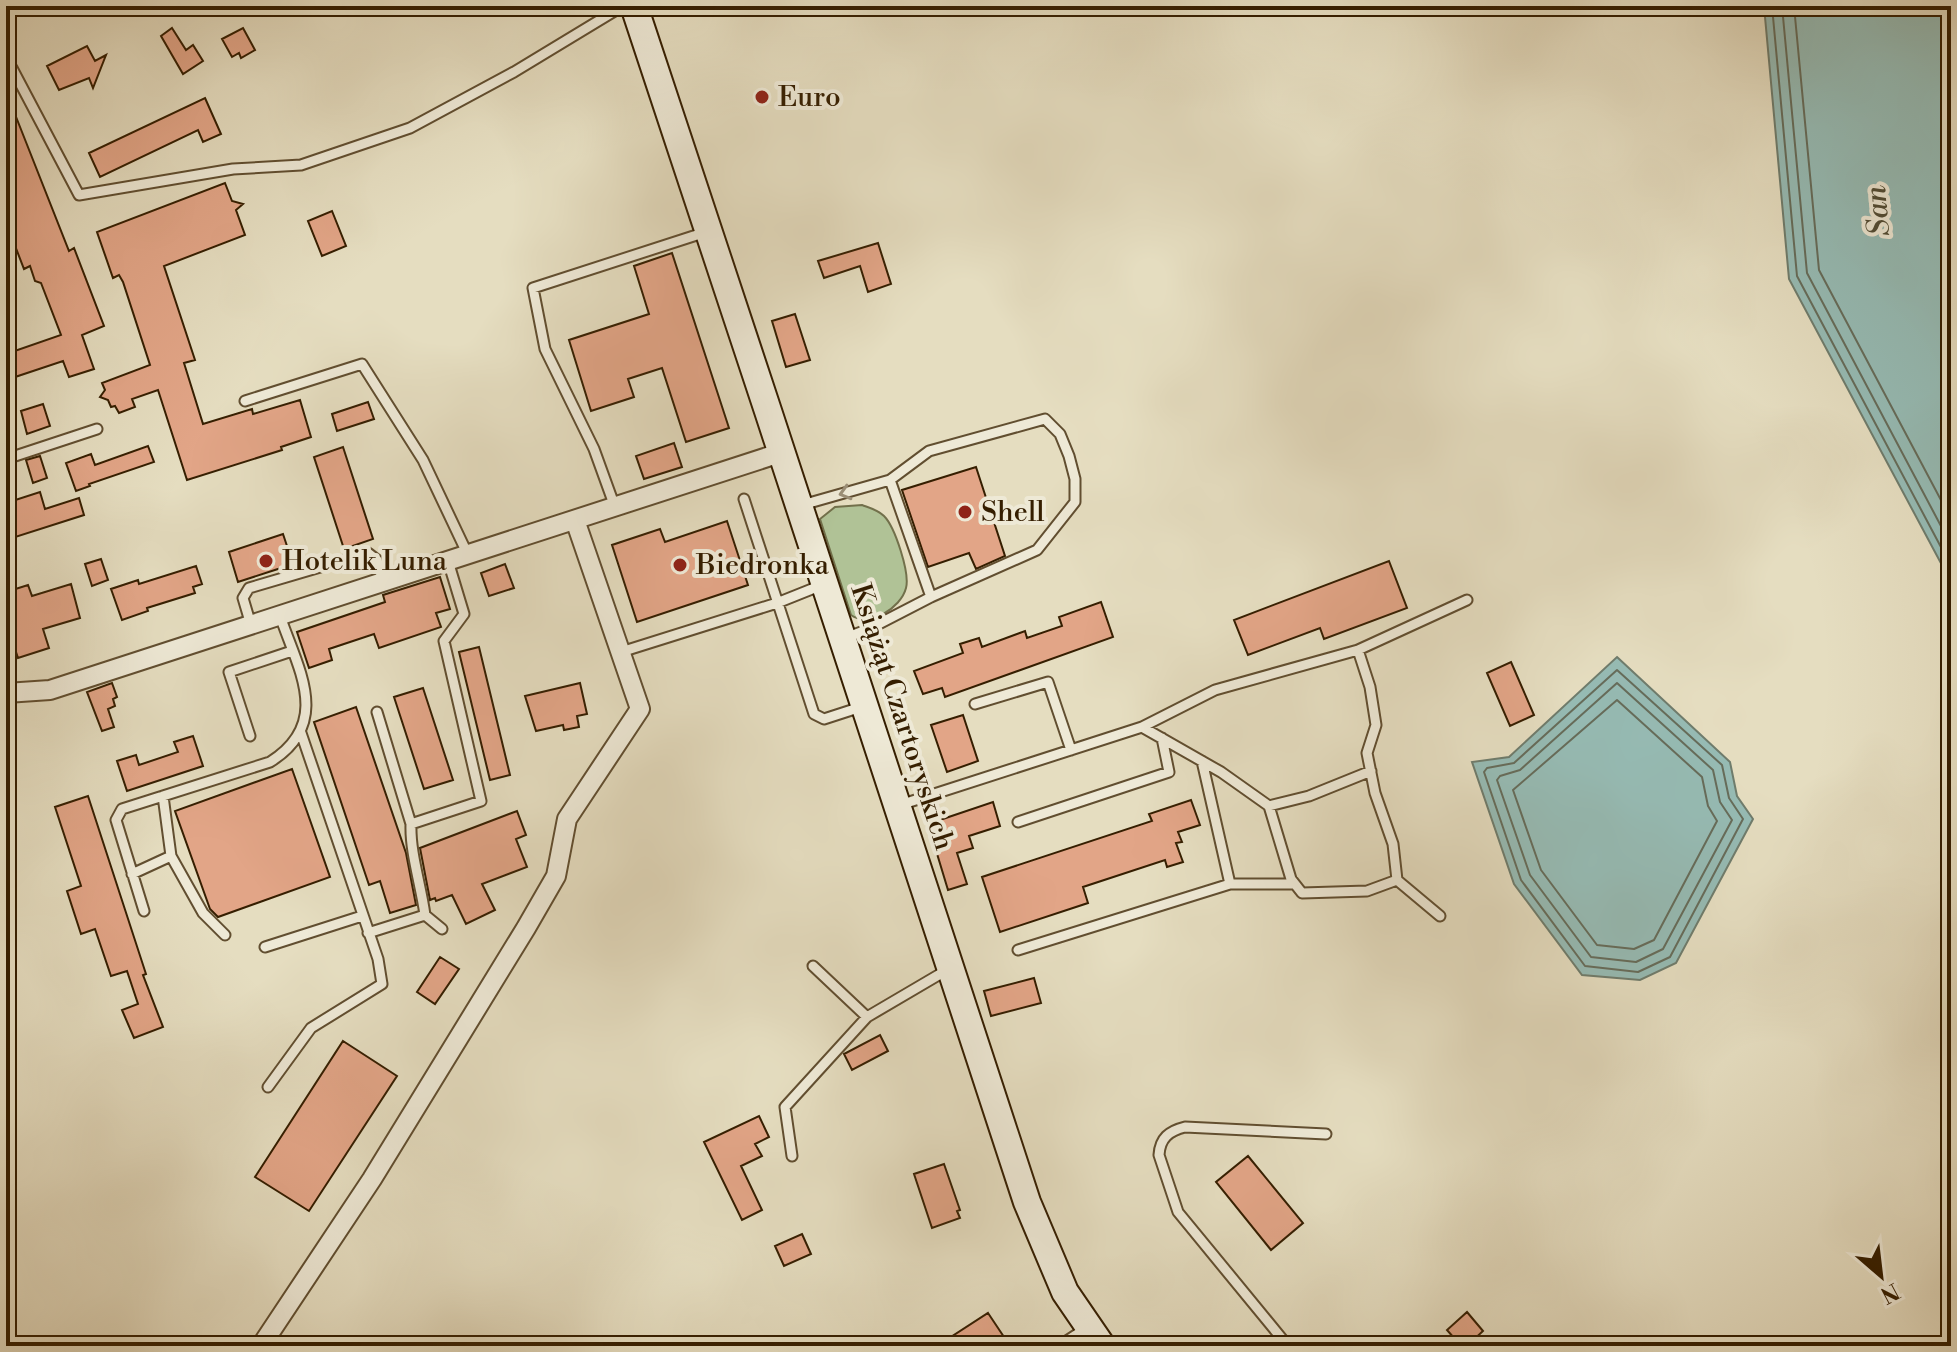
<svg xmlns="http://www.w3.org/2000/svg" width="1957" height="1352" viewBox="0 0 1957 1352" font-family="'Libre Bodoni',serif">
<rect width="100%" height="100%" fill="#e5ddc0"/>
<filter id="stains"><feTurbulence type="fractalNoise" baseFrequency=".0025" numOctaves="4"/><feColorMatrix values="0 0 0 0 .2 0 0 0 0 .09 0 0 0 0 .02 0 0 0 .5 -.17"/></filter>
<radialGradient id="worn" r=".72"><stop offset=".6" stop-color="#630" stop-opacity="0"/><stop offset="1" stop-color="#630" stop-opacity=".3"/></radialGradient>
<path fill="#b0c296" stroke="#72704b" stroke-width="2" d="M862,505C870,508 878,510 884,516C895,527 910,573 906,588C901,608 869,628 851,615L820,519L835,507Z"/>
<path fill="#96bbb4" stroke="#6f7c6c" stroke-width="2" d="M1764,6H1951V582L1789,279Z
M1617,657L1730,762L1737,796L1753,819L1676,963L1640,980L1582,975L1514,884L1472,762L1509,757Z"/>
<g fill="none" stroke-linecap="round" stroke-linejoin="round">
<path stroke="#666c5a" stroke-width="2" d="M1772,6L1797,276L1951,566
M1782,6L1807,273L1951,545
M1794,6L1819,270L1951,519
M1617,670L1722,765L1729,798L1743,819L1670,957L1638,972L1585,966L1521,880L1484,772L1487,768L1514,763Z
M1617,683L1713,770L1720,802L1732,820L1663,949L1636,962L1591,957L1530,875L1497,780L1500,776L1520,770Z
M1617,700L1702,777L1708,806L1717,821L1654,940L1634,949L1597,945L1541,870L1513,790Z"/>
</g>
<path fill="#e2a587" stroke="#351e00" stroke-width="2" d="M172,28L186,50L193,45L203,61L183,74L161,36Z
M243,28L255,50L241,58L239,53L232,57L222,39Z
M87,46L95,61L106,55L93,88L89,78L59,90L47,66Z
M7,94L69,251L74,248L104,326L82,335L94,369L69,377L63,361L6,380V354L61,335L41,283L35,281L30,266L24,269L12,238L6,240Z
M205,98L221,134L203,142L198,130L100,177L89,153Z
M225,183L232,201L243,204L236,210L245,235L164,266L195,360L184,363L203,424L252,409L253,414L300,400L311,437L281,447L282,450L187,480L158,390L132,399L135,407L119,413L115,406L111,407L108,400L100,397L105,390L102,383L150,365L123,282L119,275L113,278L97,232Z
M332,211L346,246L322,256L308,221Z
M878,243L891,284L868,292L860,266L824,278L818,261Z
M672,253L729,428L686,442L662,368L628,379L634,397L591,411L569,340L649,314L634,266Z
M795,314L810,360L786,367L772,321Z
M368,402L374,419L337,431L332,414Z
M43,404L50,426L27,434L21,411Z
M674,443L682,467L644,479L636,456Z
M148,446L154,462L89,484L90,486L76,491L66,463L91,454L95,465Z
M343,447L373,539L344,549L314,457Z
M40,456L47,478L33,483L26,460Z
M976,467L1005,556L976,569L969,553L928,567L902,490Z
M40,492L45,509L79,498L84,515L6,540V503Z
M727,521L748,585L637,622L612,545L660,529L665,542Z
M283,534L292,561L283,564L284,567L238,582L229,552Z
M101,559L108,580L92,586L85,564Z
M1389,561L1407,608L1324,639L1320,628L1248,655L1234,620Z
M505,564L514,588L489,596L481,573Z
M196,566L202,584L193,587L195,593L147,608L148,611L122,620L111,589L138,580L139,584Z
M440,577L450,609L436,613L441,627L379,648L374,634L329,649L332,660L309,668L297,632L385,602L383,595Z
M71,584L80,618L43,629L49,648L18,658L6,622V592L28,585L32,596Z
M1101,602L1113,637L945,697L942,688L923,694L914,671L963,653L960,644L979,638L982,647L1025,631L1027,638L1062,626L1059,617Z
M479,647L510,775L490,780L459,652Z
M1511,662L1534,715L1510,726L1487,673Z
M112,683L117,697L113,699L115,706L108,709L114,727L102,731L87,692Z
M580,683L587,714L577,716L579,727L564,730L563,725L536,731L525,696Z
M423,688L453,780L424,789L394,697Z
M356,707L406,853L416,905L390,913L380,881L369,885L314,722Z
M963,715L978,761L947,772L931,725Z
M193,736L203,766L127,791L117,761L136,755L139,765L178,752L174,742Z
M292,769L330,877L218,917L210,909L175,811Z
M88,796L146,974L143,975L163,1027L134,1038L122,1010L138,1004L127,971L111,976L95,929L81,934L67,891L81,886L55,807Z
M1191,800L1200,825L1178,832L1182,842L1176,843L1183,862L1167,867L1165,860L1083,887L1088,903L1000,932L982,877L1152,821L1149,814Z
M993,802L1000,826L969,836L973,848L957,853L967,884L948,890L928,824Z
M517,811L526,835L516,839L527,867L482,884L495,910L466,924L452,895L436,901L435,898L430,900L420,848Z
M440,957L459,969L435,1004L417,992Z
M1034,978L1041,1003L991,1016L984,991Z
M880,1035L888,1051L852,1070L844,1054Z
M343,1041L397,1076L309,1211L255,1177Z
M759,1116L769,1137L755,1144L762,1156L741,1166L762,1210L742,1220L704,1142Z
M1248,1156L1303,1223L1271,1250L1216,1182Z
M944,1164L960,1210L957,1211L960,1218L932,1228L914,1174Z
M802,1234L811,1254L784,1266L775,1246Z
M1467,1312L1483,1331L1467,1346H1461L1447,1330Z
M988,1313L1010,1346H937Z"/>
<g fill="none" stroke-linecap="round" stroke-linejoin="round">
<g stroke="#614e30" stroke-width="13">
<path id="lane" d="M6,69L12,68L79,195L233,169L301,165L410,128L514,72L623,6
M245,401L362,364L423,460L468,555
M6,459L97,429
M890,480L931,597
M744,499L814,714L824,719L861,707
M802,505L890,480L929,451L1045,419L1060,434L1069,456L1075,479V502L1037,550L931,597L869,629L845,638
M615,507L594,449L545,349L533,288L706,232
M251,625L243,598L249,588L368,553L377,560L383,582
M1358,650L1467,600
M621,652L777,603L822,585
M975,704L1048,682L1071,750
M377,712L411,824L481,801L444,641L464,614L448,561
M250,736L229,672L292,651
M1202,761L1230,884
M900,805L1142,727L1221,772L1269,806L1291,879L1302,893L1367,891L1397,880L1393,844L1375,793L1367,753L1376,725L1370,687L1358,650L1215,690L1142,727
M1269,806L1309,796L1371,771
M1018,822L1169,772L1162,738
M411,824C410,853 421,885 425,915
M171,856L203,913L225,935
M132,874L171,856L163,796
M1397,880L1440,916
M144,911L116,820L122,809L270,762C332,723 299,671 280,616
M368,933L425,915L442,929
M265,947L362,916
M1018,950L1230,884H1294
M813,966L867,1017
M268,1087L311,1028L382,984L378,959L301,733
M792,1156L785,1107L867,1017L947,970
M1059,1346L1085,1329
M1288,1346L1178,1212L1159,1155C1160,1138 1169,1131 1185,1127L1326,1134"/>
</g>
<g stroke="#614e30" stroke-width="22">
<path id="street" d="M6,693L50,690L783,452
M261,1346L372,1179L526,928L556,876L567,819L640,709L575,520"/>
</g>
<g stroke="#351e00" stroke-width="30">
<path id="secondary" d="M634,6C767,404 896,804 1027,1202L1065,1292L1102,1346"/>
</g>
<use href="#lane" stroke="#eee9d6" stroke-width="9"/>
<use href="#street" stroke="#eee9d6" stroke-width="18"/>
<use href="#secondary" stroke="#eee9d6" stroke-width="26"/>
</g>
<defs><path id="oneway-chevron" d="M-2-3.5L2.5 0L-2 3.5" fill="none" stroke-width="1.6" stroke-linecap="round" stroke-linejoin="round" transform="scale(2)"/></defs>
<use stroke="#9b8e76" href="#oneway-chevron" transform="translate(845 493) rotate(164)"/>
<g fill="#8f2418" stroke="#eee9d6" stroke-width="3">
<circle cx="762" cy="97" r="8"/>
<circle cx="965" cy="512" r="8"/>
<circle cx="266" cy="561" r="8"/>
<circle cx="680" cy="565" r="8"/>
</g>
<g text-anchor="middle" dominant-baseline="central" stroke-width="8" stroke-linejoin="round" paint-order="stroke">
<g font-size="28" fill="#351e00" stroke="#eee9d6" text-anchor="start">
<text x="778" y="97">Euro</text>
<text x="981" y="512">Shell</text>
<text x="282" y="561">Hotelik Luna</text>
<text x="696" y="565">Biedronka</text>
</g>
<g font-size="28" fill="#351e00" stroke="#eee9d6">
<text transform="translate(902 717) rotate(72)">Książąt Czartoryskich</text>
</g>
<g font-size="30" font-style="italic" fill="#524d36" stroke="#eee9d6">
<text transform="translate(1878 211) rotate(-95)">San</text>
</g>
</g>
<rect width="1957" height="1352" fill="none" stroke="#e5ddc0" stroke-width="32"/>
<rect x="8" y="8" width="1941" height="1336" fill="none" stroke="#351e00" stroke-width="4"/>
<rect x="16" y="16" width="1925" height="1320" fill="none" stroke="#351e00" stroke-width="2"/>
<g transform="translate(1881 1276) rotate(152)" stroke="#eee9d6" stroke-width="6" paint-order="stroke">
<path d="M0-6L14 30L0 20L-14 30Z" fill="#351e00"/>
<text y="-12" font-size="22" font-weight="bold" text-anchor="middle" fill="#351e00">N</text>
</g>
<rect width="100%" height="100%" filter="url(#stains)"/>
<rect width="100%" height="100%" fill="url(#worn)"/>
</svg>
